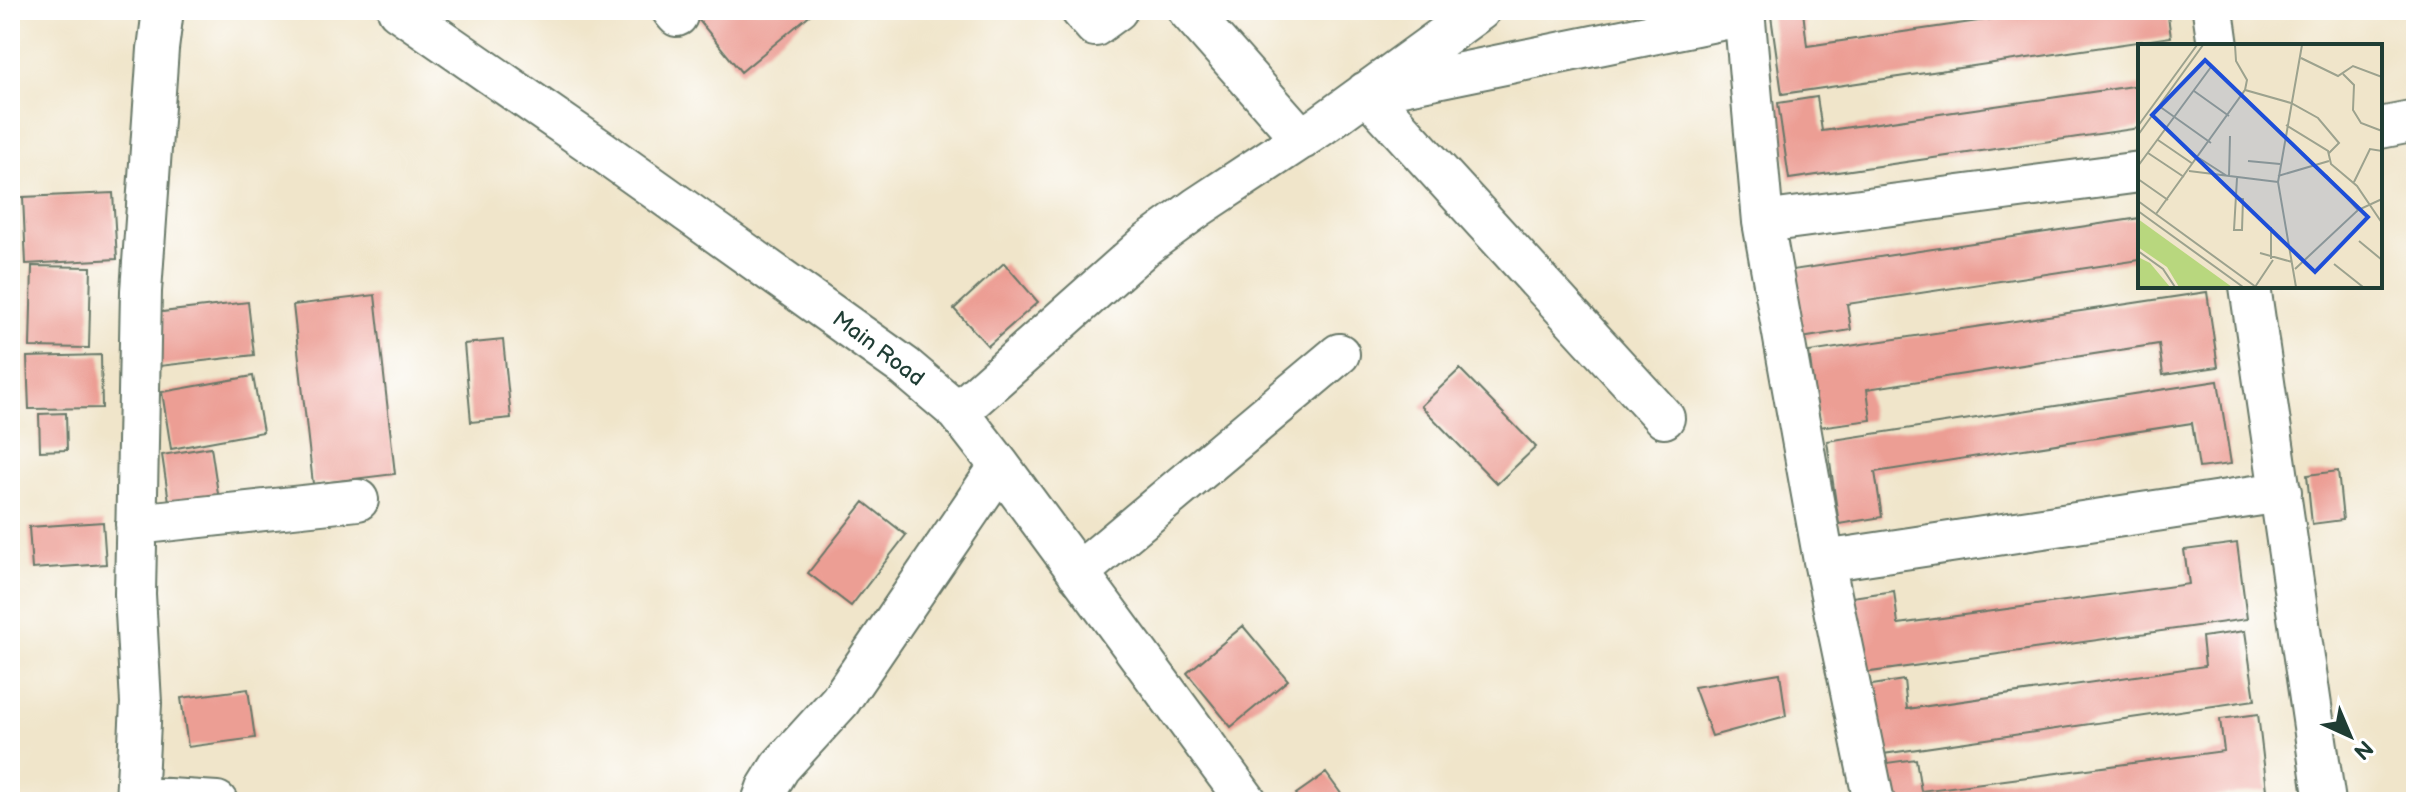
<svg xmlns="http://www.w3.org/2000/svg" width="2426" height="812" viewBox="0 0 2426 812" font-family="'Balsamiq Sans',sans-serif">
<rect width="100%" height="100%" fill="#fff"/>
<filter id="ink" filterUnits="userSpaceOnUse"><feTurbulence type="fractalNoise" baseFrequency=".0125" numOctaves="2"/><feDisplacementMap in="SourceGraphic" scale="16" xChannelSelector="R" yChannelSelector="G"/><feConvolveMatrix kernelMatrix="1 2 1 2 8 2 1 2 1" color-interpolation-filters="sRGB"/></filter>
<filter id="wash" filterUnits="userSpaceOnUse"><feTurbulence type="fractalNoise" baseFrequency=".006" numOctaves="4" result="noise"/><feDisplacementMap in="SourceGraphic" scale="32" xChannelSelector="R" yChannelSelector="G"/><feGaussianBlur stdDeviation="1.8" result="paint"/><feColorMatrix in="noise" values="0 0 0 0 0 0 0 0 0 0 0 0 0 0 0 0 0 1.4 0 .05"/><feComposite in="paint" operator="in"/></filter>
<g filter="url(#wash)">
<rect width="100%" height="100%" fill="#f0e5ca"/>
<g id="blocks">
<path fill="#ec9e94" d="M707,10H809L812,13L741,72L697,18Z
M2053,10H2167L2171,37L1782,94L1771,16L1803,11L1807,46Z
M2140,85V128L1789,179L1778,103L1817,97L1822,131Z
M113,193L117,259L26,264L23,197Z
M2140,218V260L1847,304L1851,330L1789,340L1779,272Z
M1004,263L1038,302L988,346L954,309Z
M32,266L91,267L89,348L30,347Z
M2207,292L2218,367L2163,375L2159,344L1867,389L1871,420L1819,427L1809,352Z
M375,295L395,474L313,484L293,305Z
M248,302L254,355L160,366L154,313Z
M503,340L511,418L471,422L464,344Z
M101,355L102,408L29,409L27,357Z
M1460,369L1536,447L1497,484L1421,406Z
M253,376L263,432L171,449L162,392Z
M2218,381L2231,464L2199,468L2192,423L1875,472L1882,517L1839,524L1827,441Z
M66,413L67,450L40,451L39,414Z
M211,447L219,500L170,508L162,455Z
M2338,471L2343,520L2312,524L2307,475Z
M864,502L906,535L851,606L808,573Z
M103,522L106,564L32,569L29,527Z
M2237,543L2247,619L1856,674L1845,598L1894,591L1898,624L2189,584L2184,550Z
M1243,626L1288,680L1231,727L1187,673Z
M2245,631L2255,700L1876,755L1866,686L1904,680L1907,709L2205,666L2202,637Z
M1780,673L1786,716L1712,736L1694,687Z
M248,689L255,738L188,747L181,698Z
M2258,714L2267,790L2175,802H1884L1879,764L1916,759L1921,791L2224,751L2220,719Z
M1326,773L1347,802H1302L1296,794Z"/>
</g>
</g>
<g filter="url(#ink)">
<use href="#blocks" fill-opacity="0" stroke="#687868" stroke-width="2"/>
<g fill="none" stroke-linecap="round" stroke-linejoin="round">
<g stroke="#687868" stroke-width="44">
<path id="minor" d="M398,10L602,151L905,367L958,412L1000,466L1247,802
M672,10L677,16
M1081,10L1095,26L1117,10
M1188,10L1302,139
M1744,10L1763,222L1824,561L1874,802
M2213,10L2218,46
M1378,90L1745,15
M1366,92L1664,418
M2380,128L2416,121
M1763,222L2140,172
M2250,286L2325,802
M958,412L1146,245L1198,207L1319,127L1480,10
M136,524L358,500
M1824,561L2281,492
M1078,573L1339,354
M136,797L217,802
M136,802L141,703L135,594L141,291L158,49L163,10
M762,802L767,788L780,767L840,701L1000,466"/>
</g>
<use href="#minor" stroke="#fff" stroke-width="40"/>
</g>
</g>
<g text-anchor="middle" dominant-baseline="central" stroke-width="7" stroke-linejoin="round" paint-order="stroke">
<g font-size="22" fill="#1f3d34" stroke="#fff">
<text transform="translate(878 349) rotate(37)">Main Road</text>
</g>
</g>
<g transform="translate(2138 44)">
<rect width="244" height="244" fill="#f0e5ca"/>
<path d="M0,175L94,243H41L29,223L0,203ZM0,213L12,219L32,243H0Z" fill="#b8d77e"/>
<path fill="none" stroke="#9ca28e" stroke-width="2" d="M97,1L98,17L109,36L107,46M163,14L200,32L215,22L244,33M205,30L216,41L215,66L223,79L244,87M56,47L91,72M21,62L73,99M148,81L190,107L193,120L219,142L244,179M0,82L59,1M0,91L65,1M20,96L55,120M10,109L46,133M61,114L89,132M110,117L142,120M0,122L73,23M51,127L140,138M188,131L220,166M140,132L191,117M91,133L92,92M0,135L30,156M216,138L232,105L244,107M98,154L105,155L104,186H96L99,134M0,157L118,243M0,167L105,243M18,170L107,46L153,59L180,74L201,99L191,109M221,197L244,216M0,207L25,225L37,243M122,209L154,218M133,215V183M196,220L225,243M157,225L220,166L244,155M117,243L135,216M158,243L140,138L164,1"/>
<path fill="#1d4ed8" fill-opacity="0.15" stroke="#1d4ed8" stroke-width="4" d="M67,16L230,173L177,228L14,71Z"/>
<rect width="244" height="244" fill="none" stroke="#1f3d34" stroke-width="4"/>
</g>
<rect width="2426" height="812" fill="none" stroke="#fff" stroke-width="40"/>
<g transform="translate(2350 736) rotate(136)" stroke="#ffffff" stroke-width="6" paint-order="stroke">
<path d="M0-6L14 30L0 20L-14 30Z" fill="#1f3d34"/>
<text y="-12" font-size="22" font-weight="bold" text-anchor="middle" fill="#1f3d34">N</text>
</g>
</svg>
